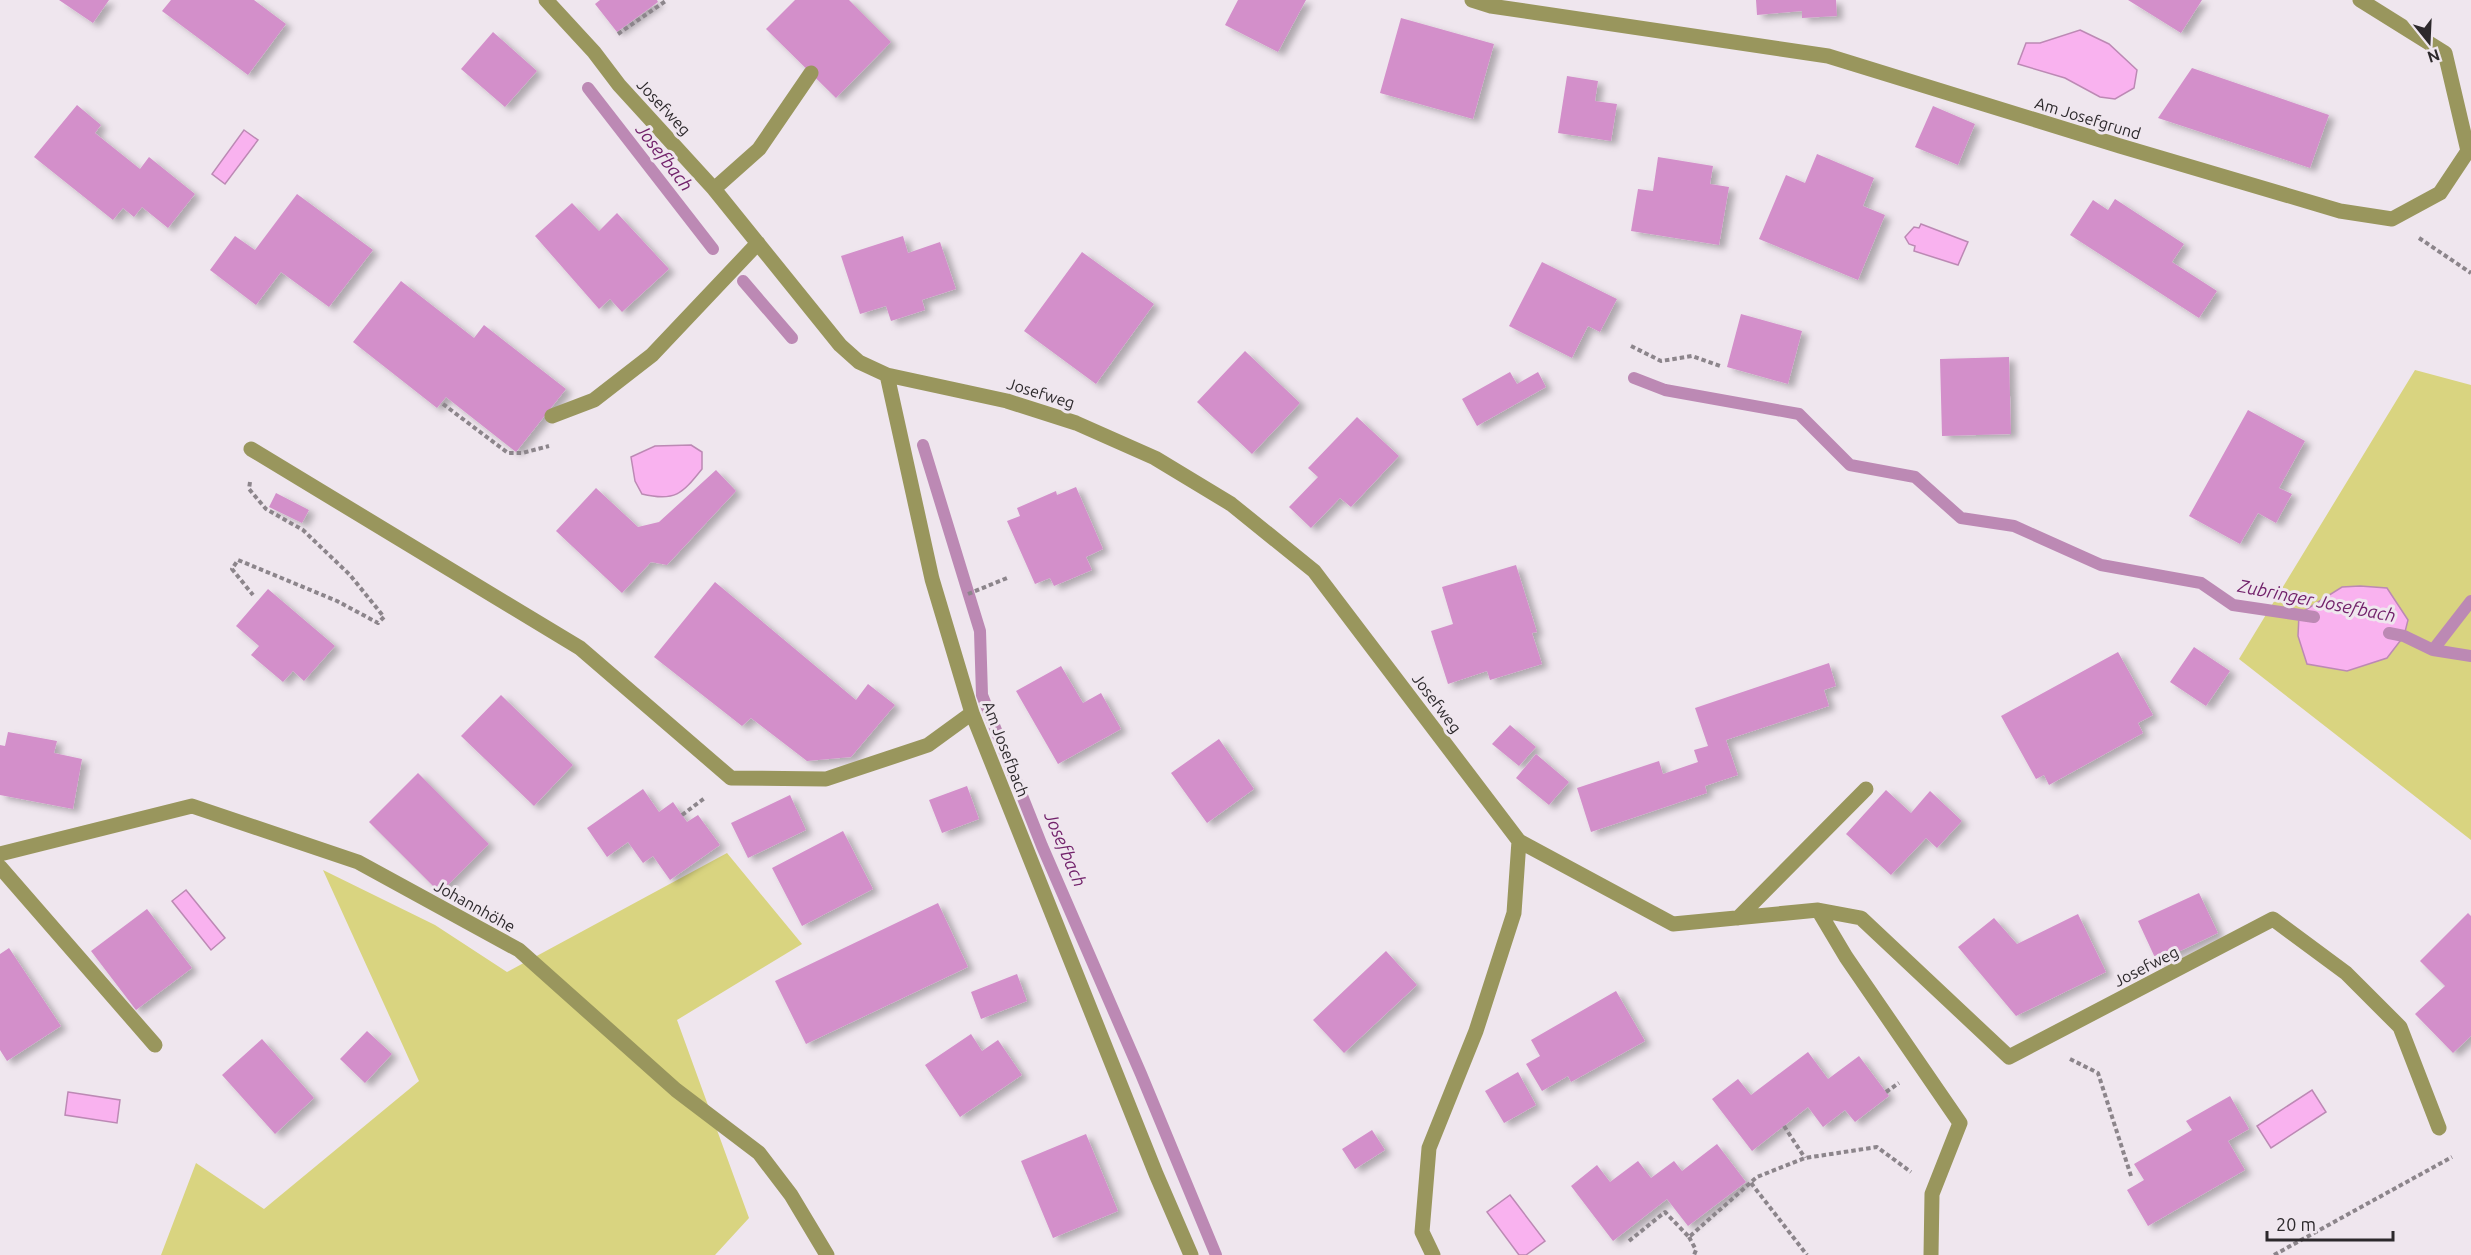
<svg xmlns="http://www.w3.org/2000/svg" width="2471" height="1255" viewBox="0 0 2471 1255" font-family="Ubuntu,sans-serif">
<defs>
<filter id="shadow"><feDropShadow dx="6" dy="4" stdDeviation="3" flood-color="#0004"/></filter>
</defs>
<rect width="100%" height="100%" fill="#efe6ee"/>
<path fill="#d9d480" d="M2415,370L2471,385V840L2239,659Z
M727,853L802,944L677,1020L749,1218L715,1255H161L196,1163L264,1209L419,1081L323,870L435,925L507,972Z"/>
<path fill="#f9b2ef" stroke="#bc89b4" stroke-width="1.5" d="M2080,30L2109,44L2137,70L2134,88L2115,99L2100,97L2065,78L2018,64L2026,43H2040Z
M244,130L258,140L225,184L212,174Z
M1921,224L1968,242L1958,265L1914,251L1915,246L1909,244L1905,237L1914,227L1919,228Z
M691,445L702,452V469C682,494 675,502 642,494L635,481L631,457L655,446Z
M2360,586L2387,588L2408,620L2404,636L2387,658L2347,671L2307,664L2298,636L2299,614L2342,587Z
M186,890L225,938L211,950L172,901Z
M2312,1090L2326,1112L2271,1148L2257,1126Z
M68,1092L120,1100L117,1123L65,1115Z
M1510,1195L1545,1241L1526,1255H1519L1487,1212Z"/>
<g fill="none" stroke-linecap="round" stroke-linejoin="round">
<path stroke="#bc89b4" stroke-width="12" d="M588,88L713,249
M743,281L792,338
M1634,378L1665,390L1799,414L1850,465L1915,477L1961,518L2014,526L2101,565L2201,583L2233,605L2314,617
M923,445L980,631L982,695L1042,846L1141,1074L1216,1255
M2389,633L2404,636L2433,650L2471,656
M2433,650L2471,601"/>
</g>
<path fill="#d38fca" filter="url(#shadow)" d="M59,0H109L93,23Z
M171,0H254L286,24L248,75L162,11Z
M600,0H657L658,2L617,32L595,4Z
M795,0H849L891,42L836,98L766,29Z
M1238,0H1306L1278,52L1225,25Z
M1756,0H1836L1837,16L1802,18V11L1757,15Z
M2128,0H2202L2181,33Z
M1401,18L1494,44L1473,119L1380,93Z
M493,32L537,71L505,107L461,69Z
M2192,68L2329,115L2310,168L2158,118Z
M1567,76L1598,81L1595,101L1617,104L1611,141L1558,133Z
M77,105L101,125L95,133L140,169L149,157L195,194L168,228L142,207L134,217L123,208L113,220L34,157Z
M1933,106L1975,124L1958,165L1915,147Z
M1817,154L1874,178L1863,206L1885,215L1858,280L1759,239L1786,175L1805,183Z
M1658,157L1713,166L1710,184L1729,187L1719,245L1631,231L1638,189L1653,191Z
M297,194L373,250L329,307L281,272L256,305L210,270L235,236L255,250Z
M2115,199L2184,244L2172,262L2217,291L2199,318L2070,235L2093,200L2108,210Z
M572,203L599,231L617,213L669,269L622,312L610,299L599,309L535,236Z
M903,236L908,253L940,242L956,289L922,300L925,310L891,321L886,306L860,314L841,256Z
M1082,252L1154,304L1096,384L1024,331Z
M1542,262L1617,299L1600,332L1588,326L1572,358L1509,326Z
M401,281L474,338L484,325L566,389L516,452L446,397L437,408L353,342Z
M1741,314L1802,331L1788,384L1727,367Z
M1245,351L1300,403L1252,454L1197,402Z
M2009,357L2011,434L1942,436L1940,359Z
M1510,372L1517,384L1538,372L1546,387L1477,426L1462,399Z
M2248,410L2305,441L2279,488L2292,494L2276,523L2258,513L2240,544L2189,516Z
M1357,417L1399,456L1351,507L1340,498L1311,528L1289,507L1318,477L1308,468Z
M716,470L736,491L667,565L651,562L622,593L556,531L596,488L638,527L659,522Z
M1076,487L1103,549L1086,557L1092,570L1054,586L1050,578L1035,584L1007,521L1020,516L1017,508L1056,491L1057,495Z
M276,493L309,510L302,523L269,507Z
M1516,565L1537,632L1532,633L1542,664L1490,680L1487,671L1448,684L1431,631L1453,624L1442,587Z
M715,582L856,700L868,684L895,705L851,757L807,761L751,718L742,726L654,657Z
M268,589L335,646L304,681L293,671L283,682L251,655L259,646L236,626Z
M2194,647L2230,671L2206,706L2170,682Z
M2118,652L2153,715L2138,723L2143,733L2049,785L2044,775L2036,779L2001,716Z
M1829,663L1836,686L1824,690L1829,706L1726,740L1738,775L1705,786L1707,793L1591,832L1577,788L1659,761L1663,774L1698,762L1694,750L1708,746L1695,708Z
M1061,666L1083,703L1101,693L1121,729L1058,764L1016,691Z
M501,695L573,765L534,806L461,736Z
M1510,725L1536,747L1519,766L1492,744Z
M8,732L57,741L54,753L82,759L73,809L0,795V745L5,746Z
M1219,739L1254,789L1207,823L1171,773Z
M1536,754L1569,782L1549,805L1516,778Z
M418,773L489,844L440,893L369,822Z
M967,786L979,819L942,833L929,800Z
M643,789L659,812L673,802L687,822L698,815L720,845L670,880L653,856L643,863L628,842L607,857L587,828Z
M1886,790L1911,813L1930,791L1962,821L1937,848L1926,838L1891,875L1846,834Z
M790,795L806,830L748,858L731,823Z
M843,831L873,889L802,926L772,868Z
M2199,893L2218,933L2157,962L2138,921Z
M938,903L968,967L806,1044L775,981Z
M147,909L192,968L136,1010L91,951Z
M2468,913L2471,916V1036L2453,1053L2415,1014L2445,986L2420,961Z
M2078,914L2106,972L2016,1016L1958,947L1994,918L2017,944Z
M9,948L61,1026L7,1061L0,1050V954Z
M1386,951L1417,985L1344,1053L1313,1020Z
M1017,974L1027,1001L981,1019L971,992Z
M1616,991L1645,1041L1571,1082L1568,1076L1542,1091L1526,1064L1540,1056L1531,1040Z
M367,1031L392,1054L365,1083L340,1059Z
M971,1034L982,1051L998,1040L1022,1075L960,1117L925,1065Z
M262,1039L314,1098L275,1134L222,1075Z
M1808,1052L1828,1079L1859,1056L1889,1096L1855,1122L1845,1110L1823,1127L1808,1107L1752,1151L1712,1099L1738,1079L1751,1095Z
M1518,1072L1536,1105L1504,1123L1485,1091Z
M2230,1096L2249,1129L2228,1141L2245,1170L2148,1226L2127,1190L2144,1180L2134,1164L2192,1130L2186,1121Z
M1372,1130L1385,1150L1355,1169L1342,1149Z
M1086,1134L1118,1211L1053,1238L1021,1161Z
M1717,1144L1746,1182L1688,1226L1667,1199L1613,1241L1571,1186L1597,1165L1610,1182L1638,1161L1651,1178L1674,1161L1682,1171Z"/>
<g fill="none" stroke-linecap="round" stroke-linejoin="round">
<path stroke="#8c858b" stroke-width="4" stroke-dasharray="4.5 3" stroke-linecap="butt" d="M618,34L667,0
M2419,238L2471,273
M1631,346L1661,361L1692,356L1720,366
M443,404L508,453H522L549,446
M250,482L249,489L266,509L303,530L350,575L384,617L378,623L337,601L238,560L232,569L253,595
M968,594L1007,578
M682,815L706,797
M2070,1059L2098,1073L2131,1176
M1886,1092L1899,1083
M1784,1126L1805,1158
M1751,1183L1807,1255
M1689,1237L1696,1250L1694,1255
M1629,1241L1665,1212L1689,1237L1757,1177L1805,1158L1877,1147L1911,1172
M2274,1255L2452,1157"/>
<path stroke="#99965d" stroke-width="15" d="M546,0L594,52L619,85L714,189L840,345L859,362L887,375L1007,401L1076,423L1155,458L1231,504L1314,571L1519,841L1673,924L1818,910L1861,918L2009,1057L2273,919L2346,973L2400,1027L2439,1128
M1472,0L1491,6L1828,56L2120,146L2340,211L2392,219L2440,193L2468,151L2445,53L2360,0
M714,189L759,149L811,73
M887,375L932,579L972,713L1156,1174L1191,1255
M552,416L594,400L652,355L758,243
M251,449L580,648L731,778L826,779L928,745L972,713
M0,854L192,806L358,862L519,950L676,1090L759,1153L791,1195L827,1255
M0,867L155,1045
M1818,910L1846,957L1960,1123L1932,1194L1931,1255
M1738,918L1866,789
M1433,1255L1422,1232L1429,1148L1476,1031L1514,913L1519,841"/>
</g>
<g text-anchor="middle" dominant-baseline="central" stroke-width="6" stroke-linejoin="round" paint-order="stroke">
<g font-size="16" fill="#2d292c" stroke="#efe6ee">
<text transform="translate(664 107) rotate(47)">Josefweg</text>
<text transform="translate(2088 118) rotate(17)">Am Josefgrund</text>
<text transform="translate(1041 393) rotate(17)">Josefweg</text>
<text transform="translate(1437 703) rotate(53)">Josefweg</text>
<text transform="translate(1006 749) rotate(69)">Am Josefbach</text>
<text transform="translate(475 906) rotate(29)">Johannhöhe</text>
<text transform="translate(2146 966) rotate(-27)">Josefweg</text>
</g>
<g font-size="18" font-style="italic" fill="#72226b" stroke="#efe6ee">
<text transform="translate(665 157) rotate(52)">Josefbach</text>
<text transform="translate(2317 600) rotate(11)">Zubringer Josefbach</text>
<text transform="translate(1066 849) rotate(67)">Josefbach</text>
</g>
</g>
<g transform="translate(2429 42) rotate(162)" stroke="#efe6ee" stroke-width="4.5" paint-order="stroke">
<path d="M0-4.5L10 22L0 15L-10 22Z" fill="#2d292c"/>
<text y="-9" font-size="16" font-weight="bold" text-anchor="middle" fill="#2d292c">N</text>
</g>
<path d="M2267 1231v9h126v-9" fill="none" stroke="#2d292c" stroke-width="3"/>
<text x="2276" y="1231" font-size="18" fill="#2d292c" stroke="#efe6ee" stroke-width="4.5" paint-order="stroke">20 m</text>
</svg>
